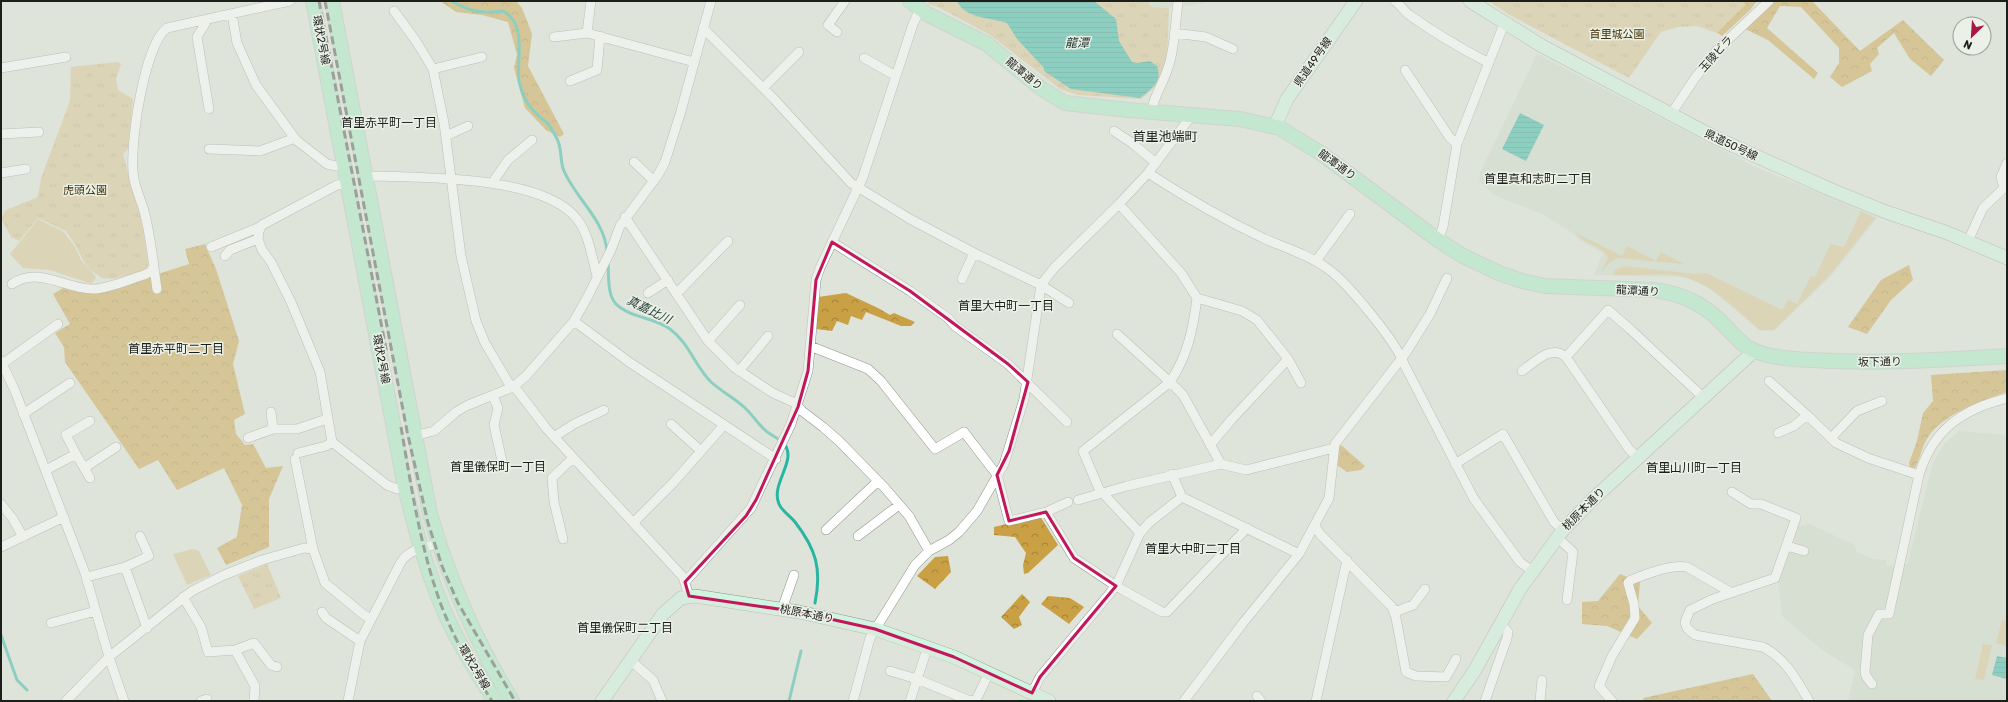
<svg xmlns="http://www.w3.org/2000/svg" width="2008" height="702" viewBox="0 0 2008 702" font-family="Rubik,'Noto Sans JP',sans-serif">
<defs>
<pattern id="forest-crowns" width="20" height="18" patternUnits="userSpaceOnUse"><rect width="20" height="18" fill="#caa045"/><path d="M2 6a3 3 0 1 1 6 0M12 15a3 3 0 1 1 6 0" fill="none" stroke="#a38239"/></pattern>
<pattern id="park-tufts" width="24" height="20" patternUnits="userSpaceOnUse"><rect width="24" height="20" fill="#dac08d"/><path d="M3 7l-1-3M5 7V3M7 7l1-3M15 17l-1-3M17 17v-4M19 17l1-3" fill="none" stroke="#baa579"/></pattern>
<pattern id="water-rules" width="6" height="5" patternUnits="userSpaceOnUse"><rect width="6" height="5" fill="#28b6a2"/><path d="M0 2.5h6" fill="none" stroke="#229383"/></pattern>
</defs>
<rect width="100%" height="100%" fill="#dee4da"/>
<path fill="#cfd8c8" d="M1148,1H1207L1205,3L1188,6L1178,3L1169,8L1151,7Z
M1537,54L1753,166L1878,217L1831,276L1774,331H1760L1715,293L1707,287L1689,279L1679,277L1594,275L1603,253L1579,240L1574,234L1542,214L1494,195L1479,181L1480,173Z
M1959,431L2007,435V701H1848L1855,670L1822,650L1782,616L1777,570L1791,533L1798,527L1810,524L1854,545L1857,552L1873,559L1887,560L1886,566L1908,563L1932,465L1944,444Z"/>
<path fill="#dac08d" d="M1861,211L1875,218L1830,275L1774,330H1760C1736,310 1712,283 1680,276C1659,272 1635,276 1613,275L1615,270L1624,266L1695,274L1706,273L1782,310L1788,300L1797,304L1811,276L1815,277L1831,244L1844,247Z
M38,219L64,232L75,247L81,260L96,277L92,284L50,270L23,268L10,254Z
M1576,233L1622,256L1627,246L1656,261L1661,252L1684,264L1618,258L1610,262L1601,272L1608,258C1602,245 1584,245 1576,233Z
M193,549L199,551L211,575L187,585L173,554Z
M2002,620L2007,621V646L1996,643Z
M1983,644L1992,645L1984,680L1975,679Z"/>
<path fill="url(#forest-crowns)" d="M440,1H516L522,8L532,34L528,66L564,134L560,137L546,130L525,108L514,68L517,54L508,22L482,15L456,12Z
M1674,1H1757L1750,10L1722,36Z
M1774,1H1812L1860,51L1903,20L1944,60L1931,76L1910,59L1894,33L1877,48L1879,54L1870,64L1872,71L1842,87L1830,77L1839,63V48L1801,7L1780,6L1767,28L1818,73L1814,79L1768,40L1745,29Z
M205,244L216,269L239,341L233,364L245,414L234,420L236,434L245,445L253,444L266,468L283,466L269,499V547L226,565L217,548L237,537L242,505L224,468L177,490L158,460L139,469L65,362L64,347L55,333L70,324L53,294L63,288L96,294L189,264L185,249Z
M1909,265L1913,280L1891,300L1867,334L1848,327L1881,280Z
M846,293L880,309L890,315L894,313L915,322L911,326H901L866,312L862,320L851,316L848,325L837,321L832,331L816,329L818,297Z
M2007,370V392C1983,400 1947,413 1930,434C1922,444 1921,457 1915,468H1910L1909,463L1917,441L1923,413L1933,401L1931,375Z
M1341,445L1365,466L1361,470L1347,472L1337,465L1338,448Z
M1040,516L1058,545L1028,573L1024,574L1023,565L1026,553L1015,537L994,535V527Z
M948,556L951,572L935,589L917,576L935,557Z
M1620,574L1640,582L1638,606L1652,623L1637,639L1607,626L1582,624V602L1598,601Z
M1022,594L1030,602L1019,617L1022,625L1014,629L1001,617Z
M1048,596L1070,598L1084,607L1069,624L1041,604Z
M1753,674L1772,701H1644L1643,698Z"/>
<path fill="url(#park-tufts)" d="M929,1H1148L1151,7L1169,8L1167,58L1156,86L1141,99L1078,95L1060,89L990,35L938,7L928,4Z
M1489,1H1743L1746,4L1717,33L1697,26L1678,27L1661,32L1629,78L1508,14Z
M118,62L121,64L116,79L118,90L133,99L128,149L123,154L144,231L148,265L146,270L113,279L102,278L90,270L83,260L77,248L66,231L38,218L19,241L11,237L1,218L6,210L38,197L41,178L70,101L71,67Z
M267,564L281,598L254,609L238,576Z"/>
<path fill="url(#water-rules)" d="M957,1H1094L1116,19L1119,41L1132,62L1137,63L1150,61L1157,66C1163,82 1151,89 1140,98L1071,89L1044,71V68L1017,39L1007,23C991,18 964,18 957,1Z
M1520,113L1544,125L1526,161L1502,149Z
M1997,656L2007,658V679L1992,675Z"/>
<g fill="none" stroke-linecap="round" stroke-linejoin="round">
<path stroke="#28b6a2" stroke-width="3" d="M452,1C467,11 485,14 503,11C528,25 516,58 519,81C522,95 527,106 538,115C541,119 546,121 549,125C552,130 556,136 558,141C562,151 560,162 564,171C576,199 604,219 607,251
M608,263C609,275 607,295 616,304C630,318 654,317 670,329C689,343 695,366 711,382C721,391 734,398 744,407C752,414 757,423 765,430C770,435 779,438 784,444C798,460 770,484 779,504C782,511 790,516 795,522C816,549 822,569 815,603
M1,635L17,680L27,690
M789,701L801,651"/>
<g stroke="#8f958c" stroke-width="10">
<path id="street" d="M591,1L587,33L694,62
M1395,1C1401,5 1404,12 1411,16C1436,34 1462,49 1489,63
M394,11L416,41L433,69L444,123L461,256L476,321L485,343L508,382L517,390L546,428L683,577L689,596
M232,14L237,43L256,85L296,140L327,164L336,166L344,163
M208,19L197,37L209,109
M703,28L774,99L851,183L910,219L974,253L1041,285L1069,303
M837,32L828,25L845,1
M1174,33L1206,37L1233,49
M554,37L587,33
M864,58L896,76
M1,68L66,57
M433,69L482,57
M1405,70L1450,138L1457,144
M570,81L597,70L600,36
M763,88L799,52
M1151,112C1154,96 1163,84 1168,68C1175,48 1175,24 1178,3
M1671,114L1695,78L1717,50L1769,1
M1114,131L1132,143L1156,163
M1,134L39,132
M446,136L468,126
M209,149L260,151L295,138
M634,162L654,181
M1,173L26,169
M1148,173C1185,197 1225,220 1265,239C1286,248 1309,255 1328,269C1347,282 1397,343 1404,364L1474,499L1520,562L1532,571
M366,177L376,176C428,178 543,176 577,219C589,234 592,258 597,276
M348,183L337,185L262,225L259,231L258,239L262,250L271,262L291,302L320,372L332,442L387,485L397,489L405,487
M492,183L508,160L532,140
M1119,204L1181,273L1197,298L1242,311L1257,320L1288,359L1301,383
M625,217L708,341L735,368L773,393L795,403L802,411L823,427L839,441L884,487L909,516L929,551
M1438,240L1443,227L1457,144L1504,24
M1968,241L1983,208L2004,188L2001,177L2007,163
M832,242L910,291L948,318L955,326L1008,364L1067,422
M211,247L260,227
M225,256L230,250L258,239
M1316,261L1350,214
M962,279L974,253
M12,284C39,266 65,289 93,289C108,289 130,279 144,275L150,272L154,267
M157,289C153,263 151,236 144,211C141,200 136,190 134,179C128,151 144,44 167,28L290,1
M648,293L668,280
M677,293L728,241
M1197,298C1193,329 1188,355 1170,382L1183,395L1221,464
M574,321L629,362L776,459
M1117,334L1170,382L1083,451L1099,489L1140,533
M708,341L740,305
M810,346L868,369L881,381L935,449L964,432L997,475L1009,521L1046,512L1068,502
M1566,357L1608,310L1630,329L1704,398
M1,361L15,391L85,573L109,657L124,701
M2,364L58,324
M739,371L768,336
M1522,371C1535,362 1551,344 1566,357L1629,449L1638,458
M1769,381L1807,415
M493,396L498,408L494,425L502,461
M271,412L273,429
M23,414L70,383
M671,424L701,451
M1778,433L1794,426L1807,415L1836,443L1868,458L1919,475
M414,436L434,431L456,412L466,406L513,387L526,376L574,321L588,296L611,250L620,226L658,175L665,162L681,111L711,1
M554,437L574,424L604,410
M248,438L273,429H297L327,419
M1831,438L1857,411L1882,401
M1210,445L1232,419L1288,359
M298,453L326,446L332,442
M76,454L90,478
M295,459L313,549L325,583L364,615L371,619
M1455,464L1503,434L1554,522L1563,530
M84,468L116,447
M46,470L76,454L66,435L90,421
M1172,474L1182,497
M1732,492L1751,504H1761L1796,518L1775,578L1713,599L1690,610L1685,622L1687,628L1695,635L1763,647C1786,659 1796,679 1809,701
M1078,500L1127,486L1221,464L1246,470L1334,448
M1,504L13,519L23,537
M1046,512L1074,558L1116,586L1162,612H1167L1247,528
M634,522L673,483L724,425
M1315,526L1320,534L1392,607L1396,618L1406,672L1416,676L1446,677L1456,659
M826,530L878,481
M858,536L899,505
M1557,537L1573,552L1567,600
M563,539L554,502L552,478L573,458
M1787,546L1804,551
M1,547L64,517
M125,567L147,628
M87,577L125,567L149,556L140,536
M685,582L751,508L791,424L808,371L816,280L820,268L863,177L913,24L920,9
M183,597L201,627L208,652L235,650L254,643L271,665L277,667
M782,609L794,575
M322,612L326,618L360,641
M1395,612L1413,605L1425,589
M51,623L96,611
M235,650L255,686L254,701
M630,660L653,680L662,701
M890,671L917,679L970,701
M1872,684L1866,676L1865,672L1868,635L1879,614H1889L1919,475C1933,429 1963,409 2007,398
M1032,693L1040,677L1116,586L1140,533L1150,522L1182,497L1299,554
M1257,696L1261,701
M66,701L109,657L192,591L224,575L262,560L304,548L313,549
M201,701L207,699
M348,701L360,641L401,562C409,549 425,548 439,543
M853,701L870,638L915,565L929,551L949,540L959,532L977,511L1004,464L1024,399L1041,285L1054,268L1119,204L1148,173L1192,115
M910,701L928,646
M970,701L976,700L989,673
M1184,701L1243,623L1299,554L1329,498L1335,444L1405,354L1430,314L1447,278
M1316,701L1347,560
M1485,701L1507,638L1508,632L1500,623
M1540,701L1542,680
M1612,701L1599,686L1612,656L1635,618L1634,604L1628,583L1631,580C1647,574 1671,564 1687,567L1732,593"/>
</g>
<g stroke="#8f958c" stroke-width="14">
<path id="secondary" d="M1470,1L1542,46L1716,138L1827,188L1886,212L1945,232L2007,258
M1275,126L1287,99L1356,1
M602,701L663,614L681,598L695,596L799,612L875,629L954,657L1049,701
M1454,701L1475,670L1520,589L1563,530L1591,501L1754,351"/>
</g>
<g stroke="#bfc0bf" stroke-width="16">
<path id="primary" d="M313,1L405,487C416,534 429,580 450,624C463,651 479,676 495,701
M332,1L430,514C449,580 476,642 512,701
M910,1L927,14L987,44L1042,89L1065,103L1128,110L1240,119L1280,128L1322,154L1438,240L1463,256L1499,273L1522,281L1545,286L1654,290C1678,293 1700,302 1718,319C1728,328 1736,339 1747,347C1766,358 1790,359 1812,360C1877,364 1942,360 2007,356"/>
</g>
<use href="#street" stroke="#fff" stroke-width="9"/>
<use href="#secondary" stroke="#d1f5e0" stroke-width="13"/>
<use href="#primary" stroke="#a3ebc2" stroke-width="14"/>
<path stroke="#4b4e48" stroke-width="3" stroke-dasharray="8 4" stroke-linecap="butt" d="M319,1L387,354
M325,1L407,431L428,523L442,566L458,603L515,701
M401,427C411,485 420,546 440,602C453,637 472,670 492,701"/>
</g>
<path d="M0 0H2008V702H0ZM832,242L910,291L1008,364L1028,382L1009,451L997,475L1009,521L1046,512L1074,558L1116,586L1040,677L1032,693L954,657L875,629L799,612L689,596L685,582L746,516L756,500L798,407L808,371L816,280Z" fill="#dee4da" fill-opacity=".55" fill-rule="evenodd"/>
<path fill="none" stroke="#c2185b" stroke-width="3" stroke-linejoin="round" d="M832,242L910,291L1008,364L1028,382L1009,451L997,475L1009,521L1046,512L1074,558L1116,586L1040,677L1032,693L954,657L875,629L799,612L689,596L685,582L746,516L756,500L798,407L808,371L816,280Z"/>
<g text-anchor="middle" dominant-baseline="central" stroke-width="3" stroke-linejoin="round" paint-order="stroke">
<g font-size="11" fill="#412f07" stroke="#ecf1e7">
<text x="1617" y="34">首里城公園</text>
<text x="85" y="190">虎頭公園</text>
</g>
<g font-size="11" fill="#1c1e1a" stroke="#ecf1e7">
<text transform="translate(321 40) rotate(79)">環状2号線</text>
<text transform="translate(1716 54) rotate(-48)">玉陵ビラ</text>
<text transform="translate(1313 62) rotate(-55)">県道49号線</text>
<text transform="translate(1024 74) rotate(40)">龍潭通り</text>
<text transform="translate(1731 145) rotate(25)">県道50号線</text>
<text transform="translate(1337 165) rotate(36)">龍潭通り</text>
<text transform="translate(1638 291) rotate(3)">龍潭通り</text>
<text transform="translate(381 359) rotate(79)">環状2号線</text>
<text transform="translate(1880 362) rotate(-1)">坂下通り</text>
<text transform="translate(1584 509) rotate(-45)">桃原本通り</text>
<text transform="translate(807 614) rotate(11)">桃原本通り</text>
<text transform="translate(474 667) rotate(59)">環状2号線</text>
</g>
<g font-size="12" font-style="italic" fill="#1d342f" stroke="#ecf1e7">
<text x="1077" y="43">龍潭</text>
<text transform="translate(649 310) rotate(26)">真嘉比川</text>
</g>
<g font-size="12" fill="#1c1e1a" stroke="#ecf1e7">
<text x="389" y="123">首里赤平町一丁目</text>
<text x="1538" y="179">首里真和志町二丁目</text>
<text x="1006" y="306">首里大中町一丁目</text>
<text x="176" y="349">首里赤平町二丁目</text>
<text x="498" y="467">首里儀保町一丁目</text>
<text x="1694" y="468">首里山川町一丁目</text>
<text x="1193" y="549">首里大中町二丁目</text>
<text x="625" y="628">首里儀保町二丁目</text>
</g>
<g font-size="13" fill="#1c1e1a" stroke="#ecf1e7">
<text x="1165" y="136">首里池端町</text>
</g>
</g>
<rect width="2008" height="702" fill="none" stroke="#1c1e1a" stroke-width="4"/>
<g transform="translate(1972 36) rotate(205)"><circle r="19" fill="#ecf1e7" stroke="#999d95"/>
<path d="M0-3L7 15L0 10L-7 15Z" fill="#ab1744"/>
<text y="-6" font-size="11" font-weight="bold" text-anchor="middle" fill="#1c1e1a">N</text>
</g>
</svg>
